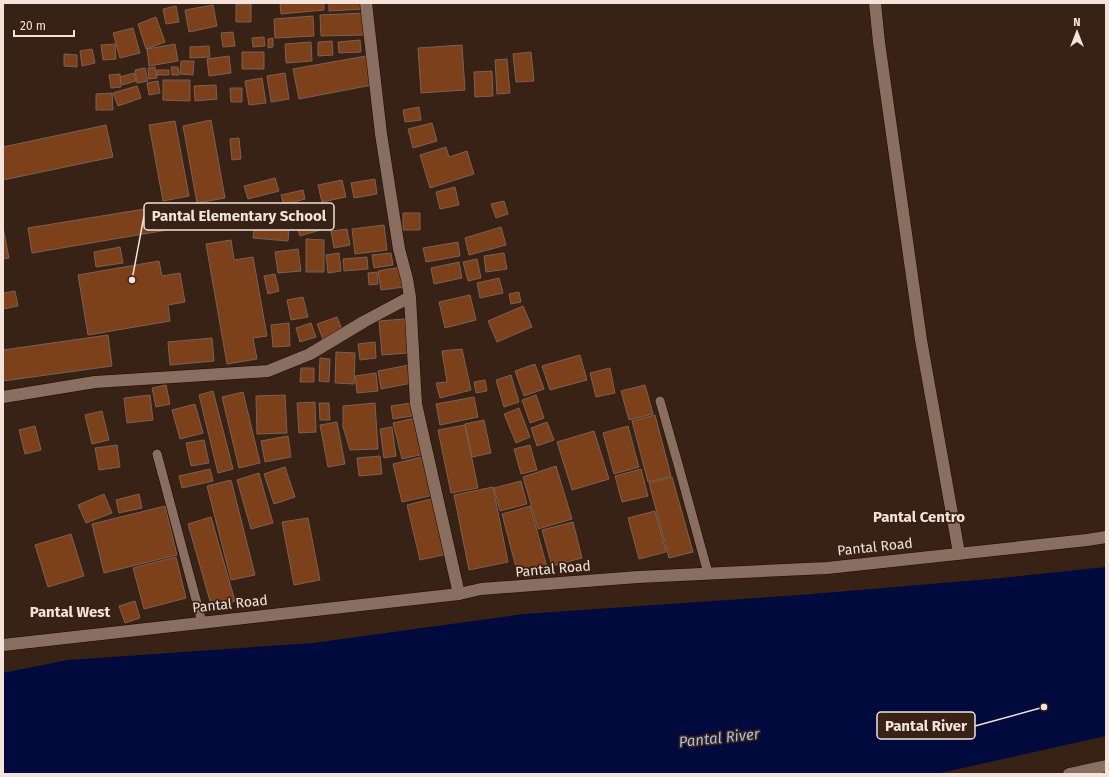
<svg xmlns="http://www.w3.org/2000/svg" width="1109" height="777" viewBox="0 0 1109 777" font-family="'Fira Sans',sans-serif">
<rect width="100%" height="100%" fill="#382115"/>
<path fill="#000a3c" d="M1106,567V736L936,774H3V673L68,660L313,643L524,614L800,595L1002,578Z"/>
<path fill="#7c401a" stroke="#7c6153" d="M280,3H324V10L281,14Z
M329,3H363L364,9L329,11Z
M236,4H251V22H236Z
M213,5L217,26L189,32L185,10Z
M176,6L179,22L166,24L163,9Z
M364,13L365,35L321,36L320,15Z
M313,16L314,36L275,38L274,19Z
M156,17L165,42L146,49L138,24Z
M133,28L140,53L120,58L113,33Z
M233,32L235,46L223,47L221,33Z
M264,37L265,46L253,47L252,38Z
M273,38V47L268,48V39Z
M360,40L361,52L339,53L338,42Z
M332,41L333,55L318,56V42Z
M311,42L312,61L286,63L285,44Z
M115,44L116,59L103,60L101,45Z
M175,44L178,61L149,66L147,49Z
M462,45L465,90L421,93L418,48Z
M209,46L210,57L190,58V47Z
M92,49L95,63L82,66L80,51Z
M242,52H264V69H242Z
M531,52L534,81L516,82L513,54Z
M64,54L77,55V67L64,66Z
M229,56L231,73L209,76L207,59Z
M366,56L372,85L299,99L293,69Z
M507,59L510,93L497,94L495,60Z
M181,61H194L193,75L180,74Z
M155,67L157,78L149,79L148,68Z
M171,67H178L179,75H172Z
M145,68L148,81L137,83L135,70Z
M157,70H169V75H157Z
M492,71L493,96L475,97L474,72Z
M134,73L136,81L122,85L120,77Z
M285,73L289,99L271,102L267,76Z
M120,74L121,87L111,88L109,75Z
M262,78L266,103L249,105L245,81Z
M163,80H190V101L163,100Z
M158,81L160,93L149,95L147,83Z
M216,85L217,99L195,101L194,86Z
M137,86L141,98L118,106L113,93Z
M230,88H242V102H231Z
M112,93L113,110H96V94Z
M419,107L421,120L405,122L403,110Z
M211,120L225,198L197,203L183,126Z
M175,121L189,196L163,201L149,125Z
M432,123L437,141L413,148L408,129Z
M106,125L113,157L3,180V147Z
M239,138L241,159L232,160L230,139Z
M446,147L449,157L467,151L474,174L430,188L420,155Z
M275,178L279,191L248,199L244,186Z
M375,179L377,194L354,198L351,183Z
M342,180L346,197L322,202L318,185Z
M455,187L459,205L440,209L436,192Z
M303,190L305,199L284,205L281,195Z
M504,201L508,214L496,218L491,204Z
M319,203L327,228L300,236L292,211Z
M169,205L173,229L32,253L28,228Z
M256,211L290,214L288,241L253,238Z
M403,213H420V230H403Z
M384,225L387,250L355,254L352,229Z
M501,227L506,245L469,255L465,238Z
M3,228L9,258L3,259Z
M347,229L350,245L334,248L331,231Z
M306,239L324,240V272H306Z
M231,240L234,260L253,257L267,336L253,338L257,359L227,364L206,244Z
M458,242L460,256L426,262L423,248Z
M120,247L123,263L96,267L94,252Z
M298,249L301,271L278,273L275,252Z
M339,253L341,271L328,273L326,255Z
M391,253L393,265L374,268L372,255Z
M504,253L507,269L486,272L484,256Z
M367,257L368,269L344,271L343,259Z
M477,259L481,278L468,281L463,262Z
M159,261L162,276L180,273L185,302L168,305L170,321L88,335L78,275Z
M459,262L462,278L434,284L431,268Z
M401,267L404,287L381,290L378,271Z
M377,272L378,284L369,285L368,273Z
M275,274L279,291L268,294L264,276Z
M499,278L503,293L480,298L477,283Z
M15,291L18,306L3,309V293Z
M519,292L521,302L511,304L509,294Z
M470,295L476,320L445,328L439,302Z
M303,297L308,317L291,320L287,300Z
M523,306L532,327L497,342L488,321Z
M337,317L343,332L323,339L317,324Z
M405,319L408,353L382,355L379,321Z
M289,323L290,346L273,347L271,325Z
M311,323L316,337L300,342L296,328Z
M108,335L112,366L3,381V350Z
M212,338L214,361L170,365L168,342Z
M375,342L376,358L360,360L358,344Z
M462,349L471,390L440,398L436,383L447,382L442,351Z
M336,352L355,353L354,384L335,383Z
M580,355L587,380L550,390L542,366Z
M320,358L330,359L329,382L319,381Z
M535,364L544,389L524,396L515,371Z
M409,365L412,383L381,389L378,371Z
M301,368H314V382H300Z
M610,368L615,393L596,397L590,373Z
M376,373L378,391L357,393L355,376Z
M511,375L519,402L504,407L496,380Z
M485,380L487,391L476,393L474,382Z
M166,385L170,404L156,407L152,388Z
M645,385L653,414L629,420L621,391Z
M213,391L233,469L218,473L199,395Z
M243,392L260,463L239,468L222,397Z
M150,395L153,420L127,423L124,398Z
M285,395L287,433L257,434L256,396Z
M536,395L544,418L530,423L522,400Z
M474,397L478,417L440,425L436,404Z
M315,402L316,432L299,433L297,403Z
M319,403H329L330,420H320Z
M375,403L378,449L350,450L343,427V406Z
M411,403L412,416L393,419L391,406Z
M195,404L203,433L180,439L172,410Z
M519,408L530,437L516,443L504,414Z
M102,411L109,440L92,444L85,415Z
M655,415L671,476L648,482L632,421Z
M415,418L424,454L402,459L393,423Z
M484,420L491,453L472,457L465,424Z
M337,422L345,464L328,467L320,425Z
M547,422L554,440L537,446L531,428Z
M465,425L478,488L451,493L438,430Z
M35,426L41,450L25,454L19,430Z
M628,426L639,467L614,474L603,433Z
M392,427L396,456L384,458L380,429Z
M594,431L609,479L572,490L557,442Z
M288,436L291,457L265,462L261,441Z
M204,440L209,463L191,466L186,443Z
M117,445L120,467L99,470L95,448Z
M530,445L537,470L521,474L514,449Z
M380,456L382,474L359,476L357,458Z
M426,456L434,495L402,502L393,464Z
M556,466L572,519L538,529L523,477Z
M285,467L295,497L274,504L264,474Z
M210,469L213,481L182,488L179,476Z
M641,469L648,496L622,502L615,476Z
M259,473L273,523L251,529L237,480Z
M672,477L693,552L669,558L649,483Z
M231,480L255,575L231,580L207,486Z
M521,481L527,504L500,511L494,488Z
M493,487L508,562L469,570L454,495Z
M104,494L112,513L86,523L78,505Z
M139,494L142,508L119,513L116,500Z
M435,498L448,554L420,560L407,505Z
M165,506L177,555L104,573L92,524Z
M530,506L547,567L518,575L502,514Z
M655,511L666,552L639,559L628,518Z
M211,517L235,601L212,608L188,524Z
M308,518L320,580L294,585L282,522Z
M573,522L582,558L552,566L542,530Z
M71,534L84,576L48,587L35,545Z
M176,557L186,598L144,609L133,568Z
M135,601L140,618L125,623L119,606Z"/>
<g fill="none" stroke-linecap="round" stroke-linejoin="round">
<g stroke="#1e0a01" stroke-width="10">
<path id="lane" d="M660,401L678,464L708,573
M157,454L202,622"/>
</g>
<g stroke="#1e0a01" stroke-width="13">
<path id="street" d="M875,3L879,42L921,340L959,553
M410,297L416,404L459,594
M3,397L95,382L268,371L310,354L365,321L410,297L407,279L399,249L381,134L366,3
M1069,774L1106,766"/>
</g>
<g stroke="#1e0a01" stroke-width="13">
<path id="secondary" d="M3,645L459,594L481,589L638,577L827,568L1087,540L1106,537"/>
</g>
<use href="#lane" stroke="#8a6f60" stroke-width="9"/>
<use href="#street" stroke="#8a6f60" stroke-width="12"/>
<use href="#secondary" stroke="#8a6f60" stroke-width="12"/>
</g>
<g text-anchor="middle" dominant-baseline="central" stroke-width="3.5" stroke-linejoin="round" paint-order="stroke">
<g font-size="14" fill="#f3e3db" stroke="#382115">
<text transform="translate(875 547) rotate(-6)">Pantal Road</text>
<text transform="translate(553 569) rotate(-5)">Pantal Road</text>
<text transform="translate(230 604) rotate(-6)">Pantal Road</text>
</g>
<g font-size="15" font-weight="bold" fill="#f3e3db" stroke="#382115">
<text x="919" y="517">Pantal Centro</text>
<text x="70" y="612">Pantal West</text>
</g>
<g font-size="15" font-style="italic" fill="#a5c0f2" stroke="#382115">
<text transform="translate(719 738) rotate(-6)">Pantal River</text>
</g>
</g>
<path fill="none" stroke="#f3e3db" stroke-width="1.5" d="M132 280L144 216M1044 707L975 726"/>
<g fill="#f3e3db" stroke="#382115" stroke-width="1.5">
<circle cx="132" cy="280" r="4"/>
<circle cx="1044" cy="707" r="4"/>
</g>
<g fill="#382115" stroke="#f3e3db" stroke-width="1.5">
<rect x="144" y="203" width="190" height="27" rx="4"/>
<rect x="877" y="712" width="98" height="27" rx="4"/>
</g>
<g font-size="15" text-anchor="middle" font-weight="bold" fill="#f3e3db">
<text x="239" y="221">Pantal Elementary School</text>
<text x="926" y="731">Pantal River</text>
</g>
<rect width="1109" height="777" fill="none" stroke="#f3e3db" stroke-width="8"/>
<g transform="translate(1077 32)" stroke="#382115" stroke-width="3" paint-order="stroke">
<path d="M0-3L7 15L0 10L-7 15Z" fill="#f3e3db"/>
<text y="-6" font-size="11" font-weight="bold" text-anchor="middle" fill="#f3e3db">N</text>
</g>
<path d="M14 30v6h60v-6" fill="none" stroke="#f3e3db" stroke-width="2"/>
<text x="20" y="30" font-size="12" fill="#f3e3db" stroke="#382115" stroke-width="3" paint-order="stroke">20 m</text>
</svg>
